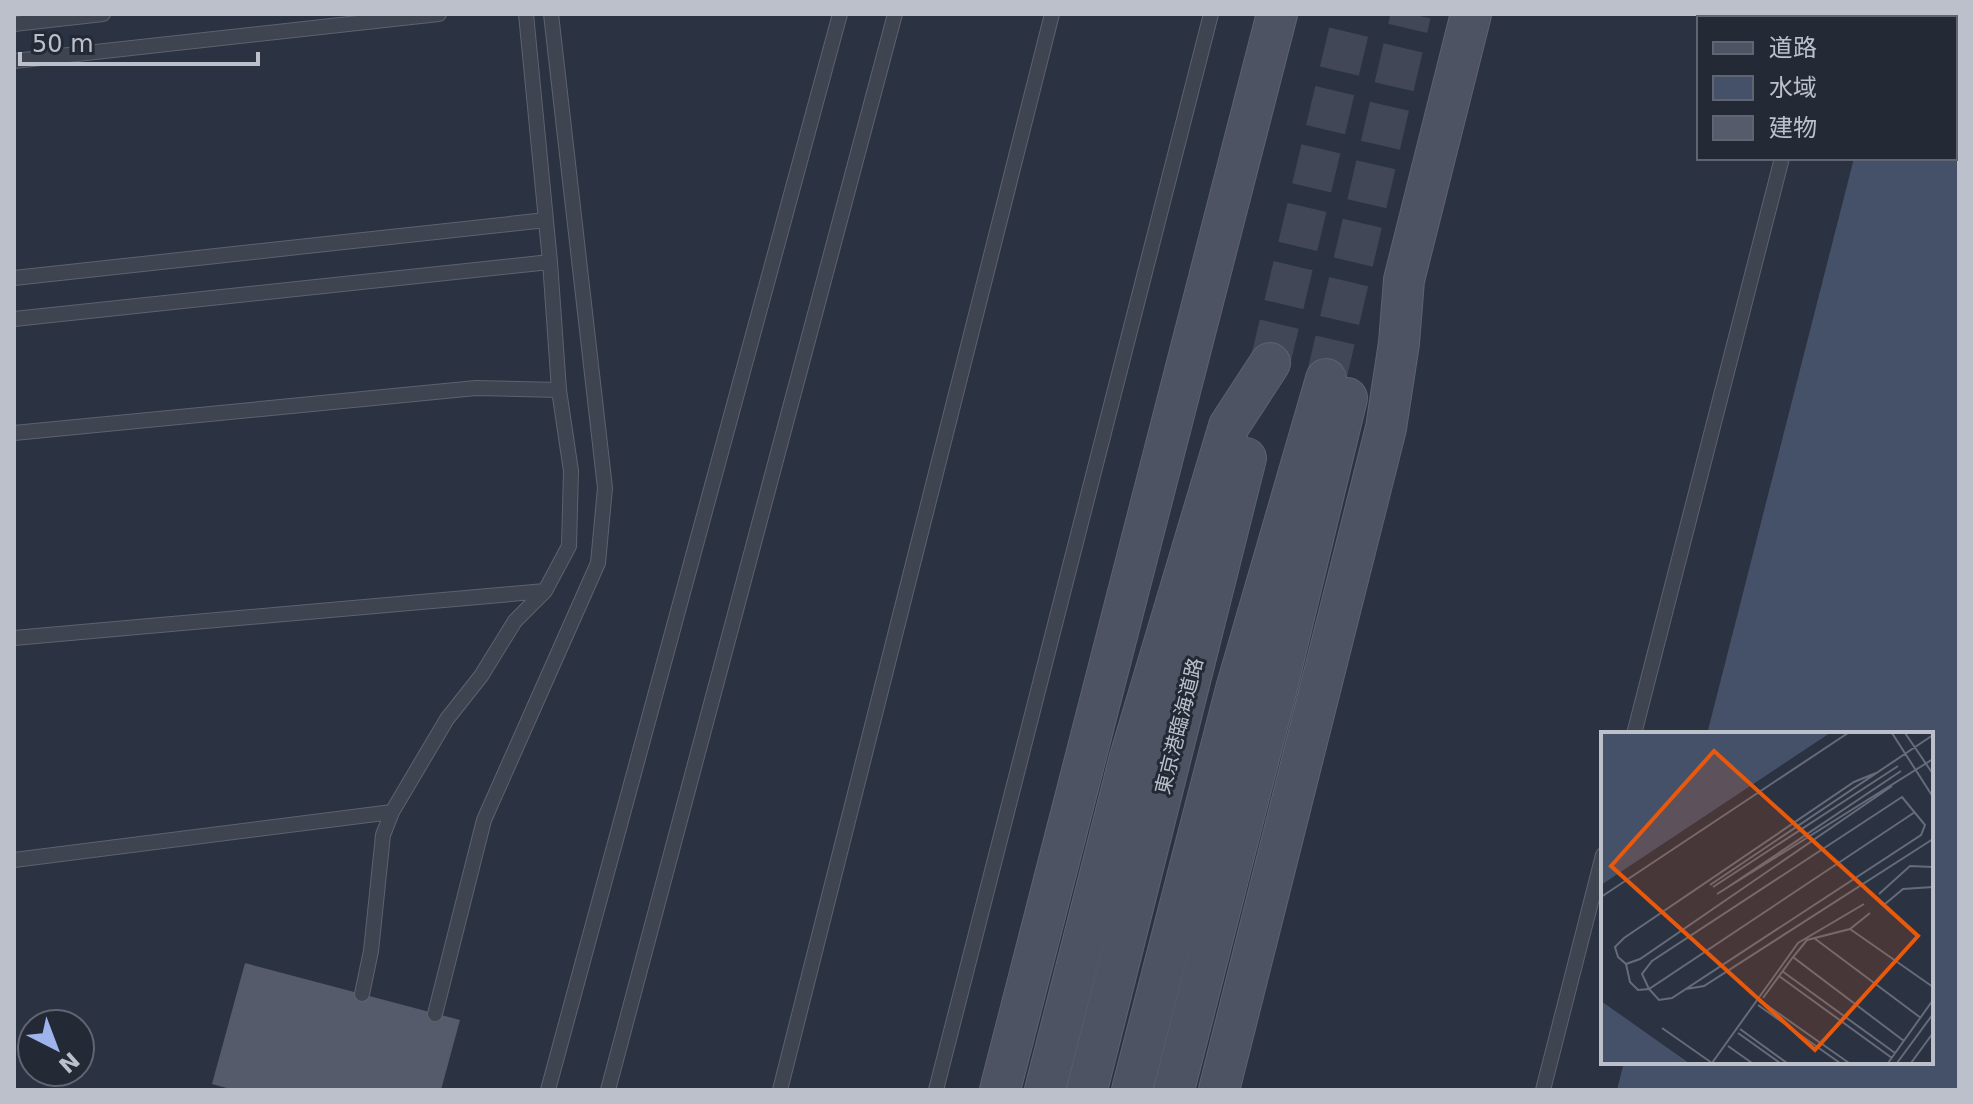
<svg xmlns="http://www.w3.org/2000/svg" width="1973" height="1104" viewBox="0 0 1973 1104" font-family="'DejaVu Sans','Noto Sans JP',sans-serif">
<rect width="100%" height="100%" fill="#2b3241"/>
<path fill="#455069" d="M1890,14H1959V1090H1617L1624,1062H1931V734H1707L1854,158H1955V18H1889Z"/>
<path fill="#555b6b" d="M245,963L460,1020L441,1090H234L212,1084Z"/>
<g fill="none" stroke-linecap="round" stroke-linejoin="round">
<path stroke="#414756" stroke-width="40" stroke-dasharray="40 20" stroke-linecap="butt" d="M1270,363L1353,14
M1326,379L1411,14"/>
<g stroke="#5d626e" stroke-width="16">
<path id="lane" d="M526,14L550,262L559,390
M1818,18L1819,14
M14,24L103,14
M14,61L439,14
M14,278L546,220
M14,319L550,262
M14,433L476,388L559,390L571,471L569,546L545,591L515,621L481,676L447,719L392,812L383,835L371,951L362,994
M14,638L545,591
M1634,734L1782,158
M14,860L392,812
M435,1014L484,820L598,563L605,488L551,14
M548,1090L840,14
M608,1090L895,14
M780,1090L1052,14
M936,1090L1211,14
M1543,1090L1603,855"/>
</g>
<g stroke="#5d626e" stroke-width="42">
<path id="secondary" d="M1000,1090L1277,14
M1045,1090L1130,757L1229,426L1270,363
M1087,1090L1246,458
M1132,1090L1236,689L1326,379
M1174,1090L1277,687L1347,398
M1219,1090L1386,428L1399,343L1404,280L1471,14"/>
</g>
<use href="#lane" stroke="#3f4451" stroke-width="14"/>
<use href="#secondary" stroke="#4e5363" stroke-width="40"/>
</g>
<g text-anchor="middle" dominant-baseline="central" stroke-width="6" stroke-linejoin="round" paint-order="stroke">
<g font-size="20" fill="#bcc0cb" stroke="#242936">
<text transform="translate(1179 726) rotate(-76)">東京港臨海道路</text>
</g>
</g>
<g transform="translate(1601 732)">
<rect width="332" height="332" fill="#2b3241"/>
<path d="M0,1H229L0,153ZM0,269L88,331H0Z" fill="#455069"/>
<path fill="none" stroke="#656b78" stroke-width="2" d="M291,1L332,65M304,1L332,42M275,41L253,50L23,206L14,215L17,225L25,232L39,227L291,54M301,65L324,93L320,103L71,266L58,268L48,257L41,242L51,229ZM109,153L332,3M112,155L297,34M121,159L300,39M116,162L332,27M278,162L309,134L332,135M0,165L247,1M284,172L302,157L332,155M269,181L249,197L206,208L192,225L303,309M249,197L332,255M213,206L320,286M25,232L29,250L37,258L48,257L314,80M181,239L294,321M178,244L291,326M85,257L103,254L332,107M162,266L192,225M160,269L248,331M157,273L239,331M61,296L111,331M139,297L186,331M137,301L179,331M127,314L151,331M111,331L197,211L263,172M287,331L332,268M296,331L332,282M310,331L332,301"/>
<path fill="#e8590c" fill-opacity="0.15" stroke="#e8590c" stroke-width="4" d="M113,19L317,204L214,318L10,134Z"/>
<rect width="332" height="332" fill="none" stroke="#bcc0cb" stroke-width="4"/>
</g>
<rect width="1973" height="1104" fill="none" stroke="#bcc0cb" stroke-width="32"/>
<rect x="1697" y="16" width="260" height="144" fill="#242936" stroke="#616572" stroke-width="2"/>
<rect x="1713" y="42" width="40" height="12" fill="#4e5363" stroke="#616572" stroke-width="2"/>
<text x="1769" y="56" font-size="24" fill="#bcc0cb">道路</text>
<rect x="1713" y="76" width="40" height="24" fill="#455069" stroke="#616572" stroke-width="2"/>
<text x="1769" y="96" font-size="24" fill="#bcc0cb">水域</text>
<rect x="1713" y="116" width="40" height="24" fill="#555b6b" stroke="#616572" stroke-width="2"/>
<text x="1769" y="136" font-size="24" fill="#bcc0cb">建物</text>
<g transform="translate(56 1048) rotate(138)"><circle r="38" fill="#242936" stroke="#616572" stroke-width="2"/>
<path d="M0-6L14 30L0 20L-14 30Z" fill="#9fb4ed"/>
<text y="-12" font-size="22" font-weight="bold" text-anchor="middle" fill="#bcc0cb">N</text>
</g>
<path d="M20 52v12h238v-12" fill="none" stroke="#bcc0cb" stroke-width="4"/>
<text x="32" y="52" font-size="24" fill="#bcc0cb" stroke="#242936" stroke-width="6" paint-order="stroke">50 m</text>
</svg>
